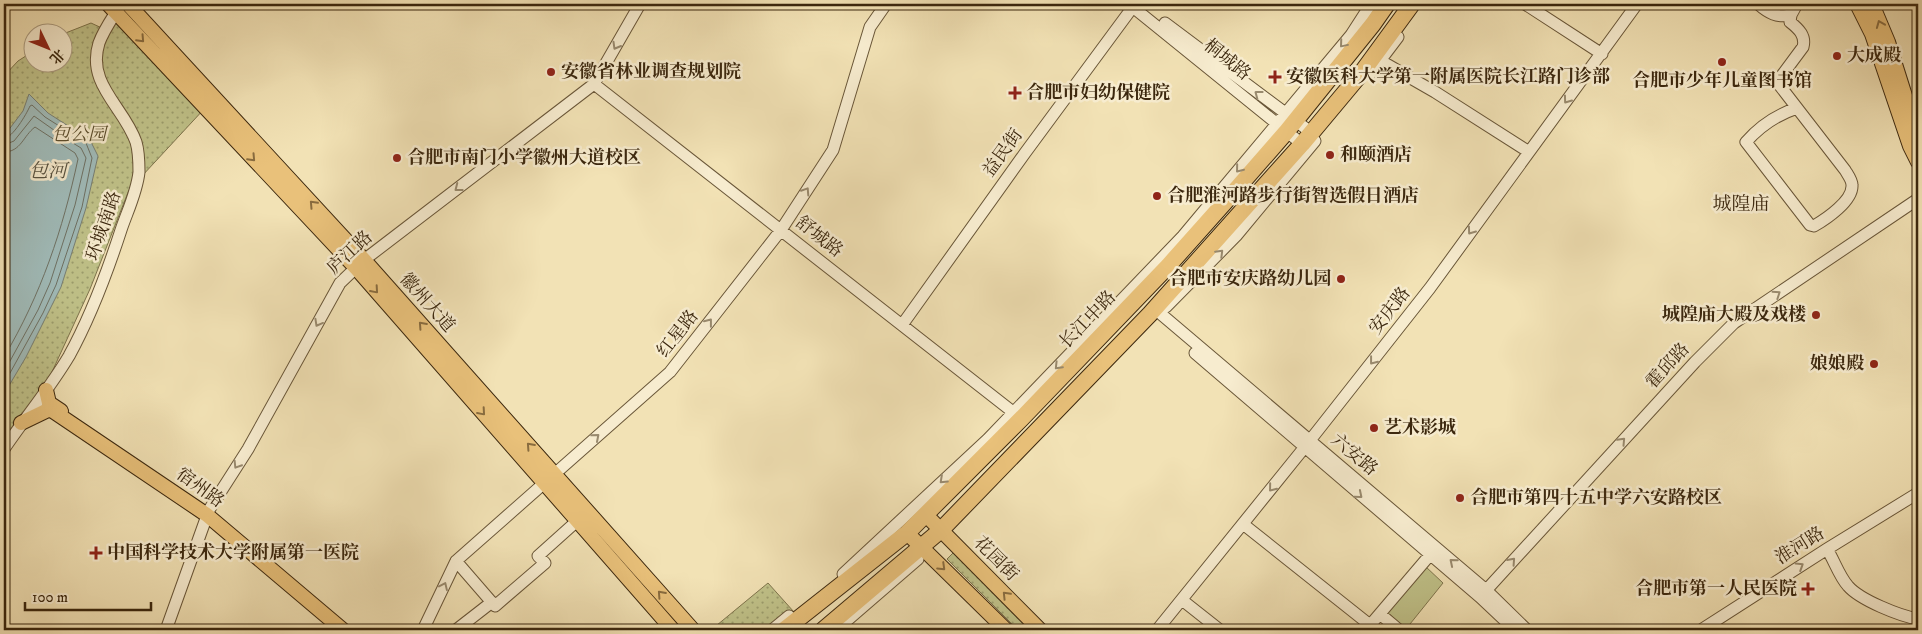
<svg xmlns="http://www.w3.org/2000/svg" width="1922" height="634" viewBox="0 0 1922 634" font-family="'IM FELL DW Pica','Noto Serif SC',serif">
<defs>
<pattern id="park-dots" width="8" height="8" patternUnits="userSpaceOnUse" patternTransform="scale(1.25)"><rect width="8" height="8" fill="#c0c289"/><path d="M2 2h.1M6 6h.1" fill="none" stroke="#9d9e6e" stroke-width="1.8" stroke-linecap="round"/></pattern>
</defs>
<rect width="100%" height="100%" fill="#f2e2b5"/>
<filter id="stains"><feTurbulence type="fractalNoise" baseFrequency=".004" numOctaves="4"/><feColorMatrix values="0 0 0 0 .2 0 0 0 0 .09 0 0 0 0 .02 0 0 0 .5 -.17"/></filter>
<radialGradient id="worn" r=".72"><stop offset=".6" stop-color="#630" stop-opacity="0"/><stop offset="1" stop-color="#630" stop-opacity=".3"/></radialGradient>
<path fill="#c0c289" stroke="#7e744c" d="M1425,566L1443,583L1406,629L1386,611Z"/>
<path fill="url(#park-dots)" stroke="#7e744c" d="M114,11L205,108L129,190L90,289L46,385L24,428L4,455V76L18,61L32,52V62H62L63,34L91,23L104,29Z
M956,550L1035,630H1018L947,559Z
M768,583L794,612L772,630H711Z"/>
<path fill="#a0bbb9" stroke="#788075" d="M29,94L48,113L90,140L98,156L86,208L61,287L26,357L4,394V136L23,111Z"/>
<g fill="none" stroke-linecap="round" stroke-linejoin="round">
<path stroke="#6e7164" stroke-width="1" d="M4,139C13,137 26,115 30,106L32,105L45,117L86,143L92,158L82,207L56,285L43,313L4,384
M4,145L14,141L34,116L68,140L81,148L86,158L75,205L50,283L38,310L4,372
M4,152C21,152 23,136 35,127L75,153L78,159C63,229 41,295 4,357"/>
<g stroke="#695638" stroke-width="13">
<path id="minor" d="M1129,4L1302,144
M1525,4L1602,54
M1758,4C1768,13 1777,18 1791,15
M1165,23L1312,133
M1381,61L1435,92L1529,152
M1370,74L1398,37
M594,84L1018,416
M1797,108C1776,115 1760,126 1746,142L1810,225L1814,226C1826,219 1853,201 1852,185C1852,180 1848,175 1845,170L1777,82L1803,47C1806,36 1799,29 1790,22L1791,15L1797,4
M1166,307L1236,236L1315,141
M1155,309L1486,590L1527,630
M902,325L1025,153L1135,4
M1195,353L1480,597L1515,630
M4,449C25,418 50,388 69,356C91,316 107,273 121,230C127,212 137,192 139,172C139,163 139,152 136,142C124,107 86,84 99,43C104,29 114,16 121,4
M1243,524L1370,625
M1827,549C1834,560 1839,576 1848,586C1860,600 1900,616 1918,619
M456,561L495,606L545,563L538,556L577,521
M843,574L988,439L1183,236L1351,35L1371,4
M1480,597L1695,362L1734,323L1918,199
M1182,600L1220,630
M1380,614L1399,630
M166,630L209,510L248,449L340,283L364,260L594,84L640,4
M423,630L456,561L670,372L781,230L833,150L870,27L886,4
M456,630L492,602
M772,630L789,616
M836,630L918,559
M1157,630L1304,448L1430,288L1637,4
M1366,630L1435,549
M1701,630L1827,549L1918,493"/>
</g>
<g stroke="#3b270e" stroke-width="16">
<path id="major" d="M108,4L356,268L673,630
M128,4L364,260L693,630
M1857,4L1872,34L1910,146L1918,162
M1872,4L1888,42L1918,137
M46,390L49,403L61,411
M21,423L50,409L207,515L343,630
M926,515L1040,630
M907,533L1006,630"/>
</g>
<g stroke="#3b270e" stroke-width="18">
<path id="highway" d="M784,630L907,533L1021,419L1168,266L1225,202L1287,131L1373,24L1387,4
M823,630L941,530L1150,314L1302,144L1363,71L1412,4"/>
</g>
<use href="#minor" stroke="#f7eccf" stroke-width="11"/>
<use href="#major" stroke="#e9c17a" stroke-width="14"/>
<use href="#highway" stroke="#e9c17a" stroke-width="16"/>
</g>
<defs><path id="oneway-chevron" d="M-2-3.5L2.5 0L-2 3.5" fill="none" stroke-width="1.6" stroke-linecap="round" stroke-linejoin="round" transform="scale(1.25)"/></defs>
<g stroke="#896c3f">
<use href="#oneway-chevron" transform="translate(1880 24) rotate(-112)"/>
<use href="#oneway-chevron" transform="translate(141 39) rotate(47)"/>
<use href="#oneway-chevron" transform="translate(252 158) rotate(47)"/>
<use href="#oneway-chevron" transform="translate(313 204) rotate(-133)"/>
<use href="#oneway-chevron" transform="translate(375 290) rotate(49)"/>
<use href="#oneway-chevron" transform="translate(422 325) rotate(-132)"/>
<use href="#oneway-chevron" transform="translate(482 412) rotate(49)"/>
<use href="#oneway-chevron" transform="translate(530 446) rotate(-132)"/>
<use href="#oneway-chevron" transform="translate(942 567) rotate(44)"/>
<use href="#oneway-chevron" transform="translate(661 594) rotate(-132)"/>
<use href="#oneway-chevron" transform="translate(1006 595) rotate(-134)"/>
</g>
<g stroke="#998a6e">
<use href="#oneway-chevron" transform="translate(1343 44) rotate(130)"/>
<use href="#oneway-chevron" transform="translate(616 46) rotate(120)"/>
<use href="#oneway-chevron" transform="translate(1258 94) rotate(-143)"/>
<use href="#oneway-chevron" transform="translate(1567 100) rotate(126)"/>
<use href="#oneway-chevron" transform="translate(1239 169) rotate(129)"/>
<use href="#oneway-chevron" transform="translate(458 188) rotate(142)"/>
<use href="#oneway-chevron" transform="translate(806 191) rotate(-57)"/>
<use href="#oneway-chevron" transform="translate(1471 231) rotate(126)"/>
<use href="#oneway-chevron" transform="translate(1220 253) rotate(-45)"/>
<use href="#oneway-chevron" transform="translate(1777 294) rotate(-34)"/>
<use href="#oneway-chevron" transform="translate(709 322) rotate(-52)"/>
<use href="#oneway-chevron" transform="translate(318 323) rotate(119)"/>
<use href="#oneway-chevron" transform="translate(1373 361) rotate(128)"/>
<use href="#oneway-chevron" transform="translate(1058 366) rotate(134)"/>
<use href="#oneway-chevron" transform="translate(596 437) rotate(-41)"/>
<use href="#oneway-chevron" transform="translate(1622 441) rotate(-47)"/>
<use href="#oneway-chevron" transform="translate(237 465) rotate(122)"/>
<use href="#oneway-chevron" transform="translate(943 480) rotate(137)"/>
<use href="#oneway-chevron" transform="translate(1272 488) rotate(129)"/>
<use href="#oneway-chevron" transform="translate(1359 495) rotate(40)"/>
<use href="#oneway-chevron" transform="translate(1512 561) rotate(-48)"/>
<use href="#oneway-chevron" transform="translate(1453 562) rotate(-140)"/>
<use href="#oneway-chevron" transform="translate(1800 566) rotate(-32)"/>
<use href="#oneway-chevron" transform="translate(444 586) rotate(-65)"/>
</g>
<g fill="#8f2418" stroke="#f7eccf" stroke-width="2">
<circle cx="1837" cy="56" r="5"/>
<circle cx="1722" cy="62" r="5"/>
<circle cx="551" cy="72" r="5"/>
<path d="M1272.5 69.5h5v5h5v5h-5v5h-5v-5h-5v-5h5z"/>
<path d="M1012.5 85.5h5v5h5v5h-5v5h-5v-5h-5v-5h5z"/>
<circle cx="1330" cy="155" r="5"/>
<circle cx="397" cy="158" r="5"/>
<circle cx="1157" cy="196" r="5"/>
<circle cx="1341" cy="279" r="5"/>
<circle cx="1816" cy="315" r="5"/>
<circle cx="1874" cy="364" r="5"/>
<circle cx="1374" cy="428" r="5"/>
<circle cx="1460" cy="498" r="5"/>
<path d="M93.5 545.5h5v5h5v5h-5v5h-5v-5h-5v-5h5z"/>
<path d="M1805.5 581.5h5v5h5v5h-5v5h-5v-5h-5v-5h5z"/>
</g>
<g text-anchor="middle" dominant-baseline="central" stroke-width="5" stroke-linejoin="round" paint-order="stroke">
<g font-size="18" font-weight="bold" fill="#3b270e" stroke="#f7eccf" text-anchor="start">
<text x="1847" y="56">大成殿</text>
<text x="561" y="72">安徽省林业调查规划院</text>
<text x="1286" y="77">安徽医科大学第一附属医院长江路门诊部</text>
<text x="1722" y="81" text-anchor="middle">合肥市少年儿童图书馆</text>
<text x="1026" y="93">合肥市妇幼保健院</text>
<text x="1340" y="155">和颐酒店</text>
<text x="407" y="158">合肥市南门小学徽州大道校区</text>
<text x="1167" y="196">合肥淮河路步行街智选假日酒店</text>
<text x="1331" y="279" text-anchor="end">合肥市安庆路幼儿园</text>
<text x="1806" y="315" text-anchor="end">城隍庙大殿及戏楼</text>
<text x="1864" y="364" text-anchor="end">娘娘殿</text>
<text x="1384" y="428">艺术影城</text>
<text x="1470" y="498">合肥市第四十五中学六安路校区</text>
<text x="107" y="553">中国科学技术大学附属第一医院</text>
<text x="1797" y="589" text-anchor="end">合肥市第一人民医院</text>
</g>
<g font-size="18" fill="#3b270e" stroke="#f7eccf">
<text transform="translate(1227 60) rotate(39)">桐城路</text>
<text transform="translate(1003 153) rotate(-54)">益民街</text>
<text transform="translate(104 226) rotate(-71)">环城南路</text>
<text transform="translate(819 237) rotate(38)">舒城路</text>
<text transform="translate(350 253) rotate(-43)">庐江路</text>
<text transform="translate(427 303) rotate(48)">徽州大道</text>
<text transform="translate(1390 311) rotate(-52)">安庆路</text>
<text transform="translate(1088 320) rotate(-46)">长江中路</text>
<text transform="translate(678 334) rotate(-52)">红星路</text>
<text transform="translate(1668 366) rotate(-47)">霍邱路</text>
<text transform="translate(1354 455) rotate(40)">六安路</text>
<text transform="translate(200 488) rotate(36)">宿州路</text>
<text transform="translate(1800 546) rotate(-32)">淮河路</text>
<text transform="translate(996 559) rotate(45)">花园街</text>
</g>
<g font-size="18" font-style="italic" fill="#5c4e2d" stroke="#f7eccf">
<text x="79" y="135">包公园</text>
</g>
<g font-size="19" font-style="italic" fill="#595341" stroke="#f7eccf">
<text x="48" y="171">包河</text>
</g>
<g font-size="19" fill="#3b270e" stroke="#f7eccf">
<text x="1741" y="204">城隍庙</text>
</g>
</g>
<rect width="1922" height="634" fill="none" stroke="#f2e2b5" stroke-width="20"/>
<rect x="5" y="5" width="1912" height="624" fill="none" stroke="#3b270e" stroke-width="2.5"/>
<rect x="10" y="10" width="1902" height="614" fill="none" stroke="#3b270e"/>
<g transform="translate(48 48) rotate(133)"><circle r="24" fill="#f7eccf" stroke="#ac9d82"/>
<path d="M0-4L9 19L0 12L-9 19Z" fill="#8f2418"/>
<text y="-8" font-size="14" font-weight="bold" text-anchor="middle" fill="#3b270e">北</text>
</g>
<path d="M25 602v8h126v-8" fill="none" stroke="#3b270e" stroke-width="2.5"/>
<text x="32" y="602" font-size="15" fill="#3b270e" stroke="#f7eccf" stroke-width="4" paint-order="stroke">100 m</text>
<rect width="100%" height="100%" filter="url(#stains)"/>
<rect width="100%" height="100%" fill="url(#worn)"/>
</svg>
